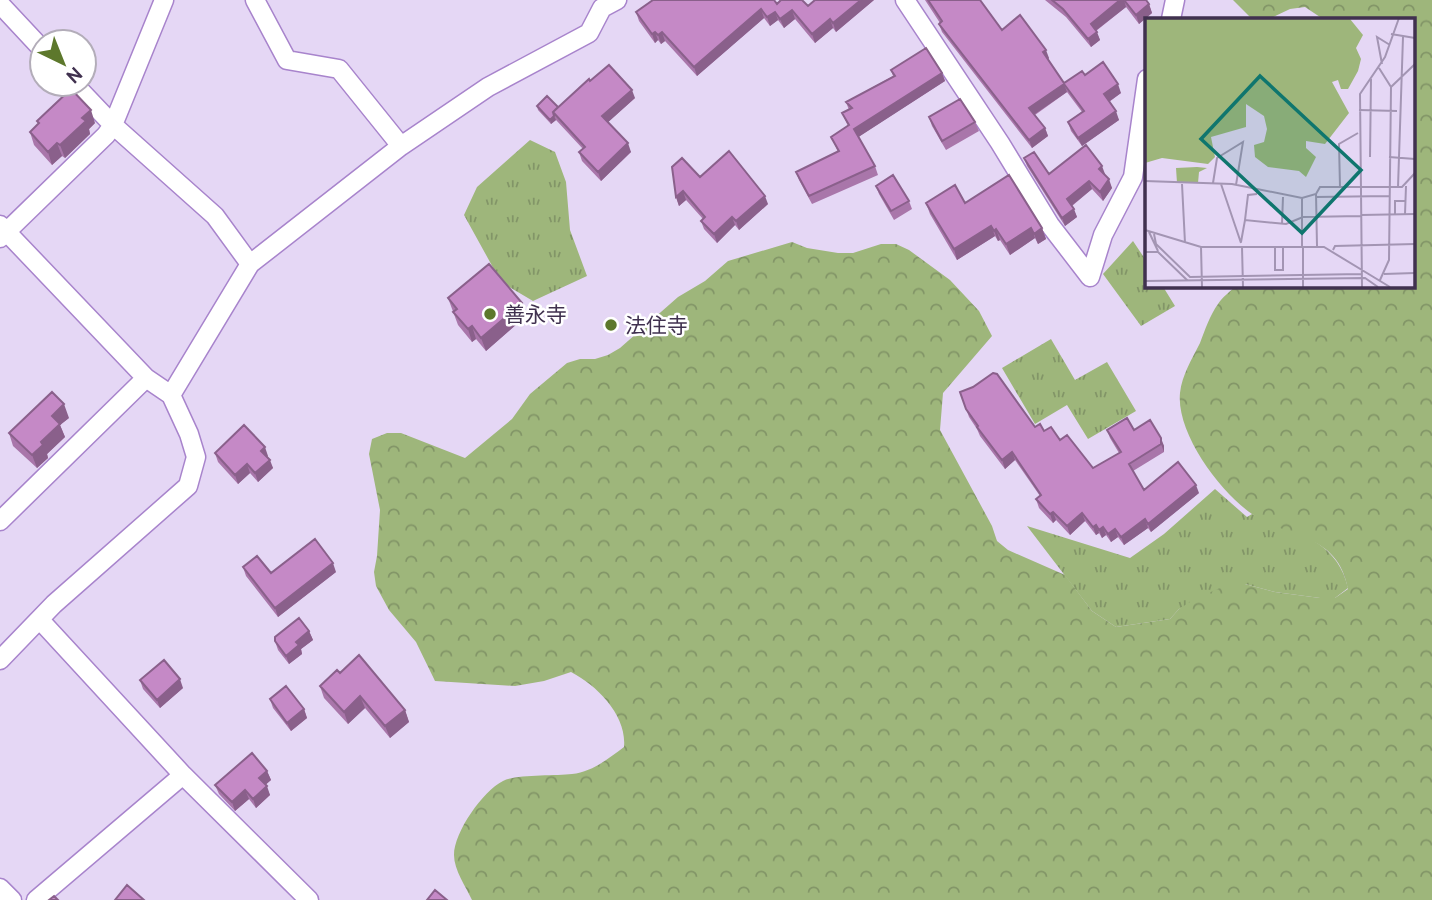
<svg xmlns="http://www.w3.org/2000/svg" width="1432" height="900" viewBox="0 0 1432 900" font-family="Cabin,'Noto Sans JP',sans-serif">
<defs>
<pattern id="grass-tufts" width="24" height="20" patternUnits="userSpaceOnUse" patternTransform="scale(1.75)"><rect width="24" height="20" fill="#9eb67b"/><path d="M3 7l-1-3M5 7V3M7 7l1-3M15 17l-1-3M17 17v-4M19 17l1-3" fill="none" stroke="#829567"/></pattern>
<pattern id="forest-crowns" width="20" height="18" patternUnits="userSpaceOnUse" patternTransform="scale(1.75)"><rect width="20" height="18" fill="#9eb67b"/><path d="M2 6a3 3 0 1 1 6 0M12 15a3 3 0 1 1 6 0" fill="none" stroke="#829567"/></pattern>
</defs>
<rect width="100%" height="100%" fill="#e5d7f5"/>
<path fill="url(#grass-tufts)" d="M530,140L555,152L566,182L570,230L587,276L533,301L501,282L464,215L477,187Z
M1133,241L1147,262V285H1162L1175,306L1141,326L1103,274Z
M1051,339L1075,380L1107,362L1136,411L1088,439L1067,405L1035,424L1002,368Z
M1215,489L1247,517L1252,514C1293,532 1337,539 1348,588L1335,598H1320L1275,592L1245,584L1179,609L1170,619L1116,627L1092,611L1027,526L1130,558L1164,534Z"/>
<path fill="url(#forest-crowns)" d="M1233,0H1432V900H472C466,887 454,870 454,855C454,832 483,791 503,781C517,774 555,776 572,774C592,772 608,759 624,747C627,716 598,686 571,672L544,681L515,686L435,681L416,642L389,610L376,586L374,572L377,556L380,510L369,454L372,439L387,433H401L465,458L512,419L530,394L567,363L580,359H595L608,355L620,348L678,297L705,281L728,261L792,242L807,248L838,253H853L881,244H896L909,250L950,280L979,311L992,336L943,393L940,430L992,526L997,541L1008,550L1065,575L1092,611L1116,627L1170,619L1179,609L1193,600L1231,583L1245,584L1275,592L1320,598H1335L1348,589C1338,533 1290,539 1252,514C1220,492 1176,433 1180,393C1182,375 1192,359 1200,343C1205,330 1210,315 1218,304C1222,297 1231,291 1237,285H1413V19H1323L1305,7L1290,9L1269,19H1258L1250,17Z"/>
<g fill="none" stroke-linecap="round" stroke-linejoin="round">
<g stroke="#a884cc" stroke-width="21">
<path id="minor" d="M255,0L287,60L339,69L401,146
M905,0L1000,143L1050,225L1090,277L1103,235L1133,177L1147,79
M0,4L42,49
M1171,19L1175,0
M74,84L113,125L215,216L250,264
M0,225L146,378L171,395L189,434L196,457L188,486L54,604L0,660
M0,238L106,135L113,125L164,0
M171,395L250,264L401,146L488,87L589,33L602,8L617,0
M0,521L146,378
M40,620L183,775L309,900
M0,888L12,900
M36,900L183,775"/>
</g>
<use href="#minor" stroke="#fff" stroke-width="18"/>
</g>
<path fill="#a976aa" d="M779,0H802L808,6L874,0L836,32L833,28L815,43L795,19L784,28L778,20L770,26L764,18L697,76L665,41L661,44L658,40L655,43L639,21L636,12L777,4L780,1Z
M925,0H980L1002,30L1049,58L1048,60L1064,83L1085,75L1121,93L1109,102L1119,120L1082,146L1071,131L1068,122L1082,112L1067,92L1035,115L1045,128L1048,136L1032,148L942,32L939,24L940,23Z
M1045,0H1146L1149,4L1152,13L1139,24L1126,7L1096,31L1100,40L1091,47L1066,17Z
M891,70L942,73L945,81L858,137L875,166L878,175L812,204L799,180L796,172L838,152L831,137L848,126L842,113L849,110L846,102L893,76Z
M590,81L635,98L608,122L631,152L601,181L582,161L579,152L583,149L556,120L551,124L538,110L537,106L558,107Z
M929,117L975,122L979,131L946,150L932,126Z
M37,121L95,123L89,129L90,134L65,158L62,156L52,165L34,145L30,132L38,124Z
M1024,158L1049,174H1105V175L1112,188L1103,201L1092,189L1072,206L1077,217L1065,226L1027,166Z
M700,177L768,204L739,230L735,225L717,243L704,229L701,221L703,219L686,200L679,206L676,197Z
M876,186L909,201L912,209L894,220L879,194Z
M926,203H965L1042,228L1046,239L1038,244L1035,238L1010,255L1000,240L998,241L995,236L957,260L930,214Z
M448,298L526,316L486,351L476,339L472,342L458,325Z
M960,392L1060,440L1093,468L1119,453L1110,438L1107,430H1134L1150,420L1164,446V452L1133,471L1144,490L1199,493L1151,532L1148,528L1124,545L1118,537L1111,542L1106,535L1102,538L1099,533L1096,535L1085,521L1070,535L1056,520L1053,523L1039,508L1036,499L1040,496L1015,460L1005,469L980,436L977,429L969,417Z
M69,418L60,425L65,437L47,454L48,458L37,468L13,446L9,433Z
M215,453L268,456L267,457L273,468L258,482L250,473L238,484L218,462Z
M243,567L271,573L336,572L278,617L246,576Z
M309,631L313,640L301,649L302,654L289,664L278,650L275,641Z
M340,673L405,710L409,722L390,738L365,708L348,724L324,698L320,686Z
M140,680L183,688L160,708L143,689Z
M270,699L304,709L307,718L291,731L273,708Z
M267,771L271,780L265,785L270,795L256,808L249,799L235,811L219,794L215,785Z"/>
<path fill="#8a608b" d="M861,0H874L836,32L833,23Z
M1120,0H1124L1126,7L1094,32L1091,24Z
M1149,4L1152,13L1139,24L1136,15Z
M761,9L764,18L697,76L694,67Z
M792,10L795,19L784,28L780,19Z
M775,12L778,20L770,26L767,17Z
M830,19L833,28L815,43L812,34Z
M655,32L658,40L655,43L652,34Z
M662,32L665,41L661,44L658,35Z
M1097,32L1100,40L1091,47L1088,39Z
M1046,50L1049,58L1046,61L1043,52Z
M942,73L945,81L857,138L854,129Z
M1064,84L1067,92L1032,116L1029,108Z
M1118,84L1121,93L1107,103L1104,94Z
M632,90L635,98L605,125L602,116Z
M91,110L95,123L89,129L90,134L65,158L60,145L82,118Z
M1116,111L1119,120L1082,146L1078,138Z
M554,116L556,120L551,124L550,120Z
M1045,128L1048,136L1032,148L1029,140Z
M57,143L62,156L52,165L48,152Z
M628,143L631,152L601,181L598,172Z
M1102,166L1105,174L1102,177L1099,169Z
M1109,179L1112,188L1103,201L1100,192Z
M1089,181L1092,189L1070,207L1067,199Z
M683,191L686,200L679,206L676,197Z
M765,196L768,204L739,230L736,221Z
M1074,209L1077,217L1065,226L1062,218Z
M732,217L735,225L717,243L714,234Z
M991,226L995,236L957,260L954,249Z
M1031,228L1035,238L1010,255L1006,244Z
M1042,228L1046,239L1038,244L1034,234Z
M996,229L1000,240L998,241L994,231Z
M522,303L526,316L486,351L481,338Z
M472,326L476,339L472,342L468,329Z
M64,404L69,418L60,425L65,437L47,454L48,458L37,468L32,455L41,442L52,416Z
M1161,438L1164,446V452L1161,444Z
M265,447L268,456L264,459L261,451Z
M1012,452L1015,460L1005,469L1002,460Z
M270,460L273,468L258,482L255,473Z
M247,464L250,473L238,484L235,475Z
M1196,485L1199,493L1151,532L1148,524Z
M1053,512L1056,520L1053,523L1050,514Z
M1082,513L1085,521L1070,535L1067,526Z
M1145,519L1148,528L1124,545L1121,537Z
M1096,525L1099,533L1096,535L1093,527Z
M1103,527L1106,535L1102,538L1099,530Z
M1115,529L1118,537L1111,542L1108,534Z
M333,563L336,572L278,617L275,608Z
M309,631L313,640L301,649L302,654L289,664L286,656L296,642Z
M180,679L183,688L160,708L157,700Z
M360,696L365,708L348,724L344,712Z
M304,709L307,718L291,731L287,723Z
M405,710L409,722L390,738L385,726Z
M267,771L271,780L263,787L259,778Z
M267,786L270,795L256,808L253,799Z
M245,790L249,799L235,811L232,802Z"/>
<path fill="#c589c6" stroke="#8a608b" stroke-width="2" d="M653,0H774L777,4L781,0H802L808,6L815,0H861L833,23L830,19L812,34L792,10L780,19L775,12L767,17L761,9L694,67L662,32L658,35L655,32L652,34L636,12Z
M928,0H980L1002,30L1020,15L1046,50L1043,52L1064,83L1082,71L1085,75L1103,62L1118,84L1104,94L1116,111L1078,138L1068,122L1084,111L1064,84L1029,108L1045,128L1029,140L939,24L942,21Z
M1052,0H1120L1091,24L1097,32L1088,39L1063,9Z
M1124,0H1146L1149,4L1136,15Z
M926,48L942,73L854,129L875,166L809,196L796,172L839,151L831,137L849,125L842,113L852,108L846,102L895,76L891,70Z
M609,65L632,90L602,116L628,143L598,172L579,152L585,147L553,112L589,79L590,81Z
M71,89L91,110L82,118L86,121L60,145L57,143L48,152L30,132L39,123L37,121Z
M547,96L558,107L553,112L554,116L550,120L537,106Z
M960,99L975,122L942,141L929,117Z
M1086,145L1102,166L1099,169L1109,179L1100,192L1089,181L1067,199L1074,209L1062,218L1024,158L1034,152L1049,174Z
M729,151L765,196L736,221L732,217L714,234L701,221L705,217L683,191L676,197L672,167L682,158L700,177Z
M893,175L909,201L891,211L876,186Z
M1009,175L1042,228L1034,234L1031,228L1006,244L996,229L994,231L991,226L954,249L926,203L955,185L965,203Z
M489,264L522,303L481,338L472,326L468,329L453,312L457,309L448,298Z
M993,373L997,374L1035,427L1040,424L1044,431L1051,427L1060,440L1067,435L1093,468L1121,452L1107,430L1127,418L1134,430L1150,420L1161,438V444L1129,464L1144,490L1178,462L1196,485L1148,524L1145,519L1121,537L1115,529L1108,534L1103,527L1099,530L1096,525L1093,527L1082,513L1067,526L1053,512L1050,514L1036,499L1041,495L1012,452L1002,460L977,427L978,426L966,409L960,392L973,387Z
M52,392L64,404L52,416L60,424L41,442L43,445L32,455L9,433Z
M244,425L265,447L261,451L270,460L255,473L247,464L235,475L215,453Z
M315,539L333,563L275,608L243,567L257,556L271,573Z
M299,618L309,631L296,642L299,645L286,656L275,641V637Z
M359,655L405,710L385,726L360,696L344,712L320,686L337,670L340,673Z
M164,660L180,679L157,700L140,680Z
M286,686L304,709L287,723L270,699Z
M252,753L267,771L259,778L267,786L253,799L245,790L232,802L215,785Z
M127,885L144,900H115Z
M435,890L447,900H427Z
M54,896L58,900H49Z"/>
<g fill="#5d782c" stroke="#fff" stroke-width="2.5">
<circle cx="490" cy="314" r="7"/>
<circle cx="611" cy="325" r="7"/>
</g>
<g text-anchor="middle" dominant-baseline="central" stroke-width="5" stroke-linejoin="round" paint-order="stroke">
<g font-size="21" fill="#40314f" stroke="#fff" text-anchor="start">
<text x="504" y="314">善永寺</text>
<text x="625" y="325">法住寺</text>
</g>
</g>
<g transform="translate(1145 18)">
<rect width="270" height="270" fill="#e5d7f5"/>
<path d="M31,150L52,149L62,150L54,154L53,165H32Z" fill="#9eb67b"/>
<path d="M0,0L205,1L218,17L211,30L216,41L213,53L203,71H196L193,62L187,64L204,95L180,126L161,123V130L171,139L161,159L154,153L123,149L110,139L109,127L119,124L122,111L119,98L101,86V109L66,119L70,139L63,146L17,140L0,145Z" fill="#9eb67b"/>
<path fill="none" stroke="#a395b3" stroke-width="2" d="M246,16L270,20M237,46L232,19L245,27M234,50L246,69M214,92L252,93M225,139L226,61M244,139L270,141M0,163L87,166L157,180L171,176L175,169H257L270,155M68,165L72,140L98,124L91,167M37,166L40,225M76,166L96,225M195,169L194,126L213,115M253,169L258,19M171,176L172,228M171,179L244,178M157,180V228M250,196V183H260M260,196L261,168M216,197L270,196M100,202L103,177L112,176M137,206L138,179M0,212L56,229H179L245,269M4,214L13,233M9,216L11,226L45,259L217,256M96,224L100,202L141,206L158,199L216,198M56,229L57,269M97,229L98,269M130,229V252H138V229M158,229V269M188,232L190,228L270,226M0,234H13L43,263M239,256L270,255M235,262L244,242L246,69L270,46M0,263L220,260L233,269M217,269L215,76L240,39L254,0"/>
<path fill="#0f766e" fill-opacity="0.15" stroke="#0f766e" stroke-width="3.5" d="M115,58L216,152L157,215L56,121Z"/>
<rect width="270" height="270" fill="none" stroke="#40314f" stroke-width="3.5"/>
</g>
<g transform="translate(63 63) rotate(137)"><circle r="33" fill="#ffffff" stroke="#b3adb9" stroke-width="2"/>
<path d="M0-5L12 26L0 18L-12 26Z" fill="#5d782c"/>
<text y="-10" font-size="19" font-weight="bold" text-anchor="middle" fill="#40314f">N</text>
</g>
</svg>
